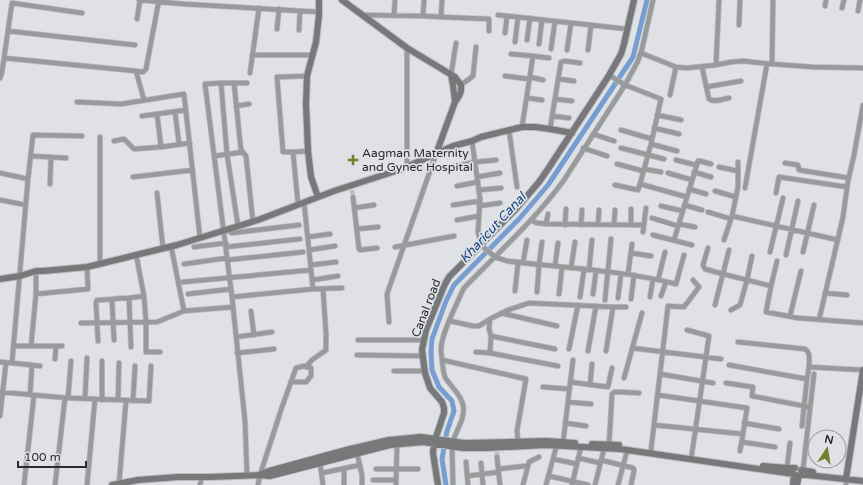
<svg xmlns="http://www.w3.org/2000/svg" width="863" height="485" viewBox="0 0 863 485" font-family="'Varela Round',sans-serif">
<rect width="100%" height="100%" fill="#dfe1e5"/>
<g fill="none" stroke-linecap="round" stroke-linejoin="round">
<path stroke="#789dd1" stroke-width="5" d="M446,485L442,459L447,431L454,411L452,401L439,387L432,370L431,352L432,339L446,301L454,285L519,219L548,185L633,57L647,0"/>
<path stroke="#bbbdc0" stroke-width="4.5" stroke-dasharray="4.5 2" stroke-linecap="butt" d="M352,190L353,197
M497,452V457"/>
<g stroke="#bbbdc0" stroke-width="6">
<path id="street" d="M139,0L184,4L319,12
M825,6L826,0
M842,8L844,0
M858,11L860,0
M362,15L423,16L441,17L442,0
M394,15L395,0
M498,15L627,29
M423,16L424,0
M441,17L489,19V31
M137,19L140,0
M739,25L740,0
M277,29L279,9
M299,30L300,11
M8,31L135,45
M505,33L507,16
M527,40L530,18
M515,42L518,17
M539,44L542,20
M551,49L555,21
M567,50L571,23
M588,50L591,25
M641,53L676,67L687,68L716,65L731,62L743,61L772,64L813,67L863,68
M511,54L533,56L522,127
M252,55H313
M533,56L549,58
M4,58L136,71
M772,64L773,0
M716,65L719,0
M702,67L709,99C715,103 722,99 729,98
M250,73L259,8
M451,75L456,43
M609,75L625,85L661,99L651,144L640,184L687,197
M505,76L529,79
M530,77L543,80
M0,78L2,72L12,3L82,13
M559,79L574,81
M221,83H247
M234,83L241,150L246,156L253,222
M461,85L473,76L476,47
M706,87L741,81
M670,95L676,67
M527,98L542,100
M555,99L572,101
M144,100L136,71L143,72L146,69L159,0
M77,102L121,104L184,94L200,238
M236,106L249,104
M175,112L179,144
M157,114L161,147
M657,115L681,120
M142,116L186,110
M552,116L569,118
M654,128L679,134
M550,129L561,62L565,61L580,63
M509,130L517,187
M621,130L652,139
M593,134L614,141
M114,141L124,139L134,149L161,147L190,143
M472,141L480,199L478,232L481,245L495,257L507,261C564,268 621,270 676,284L684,255
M651,144L677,151
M583,148L607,156
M621,148L664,159
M293,152H283L277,77L307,76
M31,156L66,158
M215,156L243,152
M676,160L696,165
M785,163L798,165L799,170L849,178
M617,164L643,171
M407,167V48
M450,167L475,162L496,160
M719,167L738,171
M644,169L661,172
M694,172L711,177
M0,173L28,179L12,363L0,362
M668,173L692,180
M133,177L193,170
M477,177L500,173
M28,179L33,135H34L82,136
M50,184L51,157
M615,185L638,190L640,184
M457,186L478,182
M745,188L767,64
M689,189L706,194
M479,190L501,188
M715,191L736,197
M157,193L163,248
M776,193L779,177L847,187
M353,197L359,249L360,250L377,248
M0,200L26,205
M304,202L313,289
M298,204L293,152L308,151
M453,205L480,201
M684,205L702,210
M479,206L500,203
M661,206L683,211
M354,208L374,205
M708,212L731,219
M732,216L838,240
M652,218L678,226
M457,220L479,216
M531,220L537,223L548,224L644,225
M546,224L548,214
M679,224L695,227
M565,225L566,209
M581,225L582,210
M598,225L599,210
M614,225L615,210
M631,225V209
M238,226L227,154L221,83L205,84L232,297L245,421L247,475
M228,229L230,232L232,233L299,225
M357,229L378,227
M643,232L646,208
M653,235L692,245
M308,237L330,234
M674,240L698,161H700L711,164
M724,240L732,216L738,187V162
M171,246L184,311
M194,247L226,243
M226,247L300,239
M395,247L454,236
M708,248L703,265L705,269L723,274L771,286L766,312L798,318L863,323
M309,250L335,246
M770,252L783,198
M803,252L814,205
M631,253L651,256
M136,254L144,296L146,322V352H160
M786,255L798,201
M227,260L303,252
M523,263L527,240
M100,264V137
M184,264L227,258
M311,265L336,262
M555,266L558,243
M571,268L575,242
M589,270L592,240
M628,274L632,244
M312,280L338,276
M658,280L665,252
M183,282L311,270
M771,286L777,261
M515,291L518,263
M537,292L539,265L542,242
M825,293L847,295
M36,294L88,289L87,267
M188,294L231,289
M559,294L562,267
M593,294L596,271
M661,296L666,282
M232,297L313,289L342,288
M580,297L584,270
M650,297L653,279
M129,298L144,296
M618,298L621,274
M631,299L634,275
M112,300L114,340
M605,300L611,239
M715,305L729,250
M731,310L740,305L747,280L752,256
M251,311L254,335
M501,313L557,326
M790,316L801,271
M490,319L489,329L491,336
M819,320L843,217L848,181L854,155L863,105
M450,321L473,326H479L490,319L508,310L529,303L613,307H626
M389,322L387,294L436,154
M81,323L157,322L184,311L233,307
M687,330L709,336L691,460
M236,337L272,332
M358,340H424
M98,341L96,303L97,300C108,300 118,298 129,298L131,347
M738,342L805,349C811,353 809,360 809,367
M14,346H62
M31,346L36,294V271
M632,348L721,359
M555,349L491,336L490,353L558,366
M569,349L578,305
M588,351L596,306
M606,351L613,307
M476,352L490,353
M237,353L274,349
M357,355L423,356
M55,359L56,346
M442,360L526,379L517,431L518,441
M12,363L32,365L30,395
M32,365L40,366
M729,365L807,379L809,367L863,370
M306,367L312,360L326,350V334L323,289
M394,371H425
M660,374L713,383
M624,378L642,313
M570,382L608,387L612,368
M726,383L753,387L752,396L809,407
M590,385L592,364
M543,387L569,389
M0,392L68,398L149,401L151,366
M658,395L747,408L743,434
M68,398L71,361
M85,399L87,358
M102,400V361
M118,400L119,363
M133,401L135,366
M568,402L591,404
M0,416L6,363
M565,423L586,426
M744,423L779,429
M654,425L743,434L740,451
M802,426L807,379
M742,442L775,447
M563,443L573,360
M609,445L612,394L614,392H621L639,393
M651,450L668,306L684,307L699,287L693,280
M357,453L362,475V485
M497,457L500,485
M578,458L600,463
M553,459L577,464
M601,460L633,468L634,469V471L631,485
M466,462L468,485
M320,463L323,485
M481,463L483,485
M787,468L790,443
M344,469V485
M376,469H418
M498,469L525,466
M803,470L814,374
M322,473L360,465
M467,476L499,472
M549,476L588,485
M373,480H396
M119,484L126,401
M24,485L34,395
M55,485L65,398
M87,485L95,399
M200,485L202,477
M258,485L260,475L282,407L296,368L304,366L311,368V376L306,382H291
M396,485L397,444
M453,485L452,446C454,432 466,420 463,405C461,394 450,386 445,377C443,372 443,366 442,361C442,357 441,353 441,349C441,335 455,308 461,294L464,288C498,253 535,220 564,180L625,85L638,61L642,49L653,0
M523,485L529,462L539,457
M546,485L557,444
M572,485L581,447
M595,485L604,449
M618,485L627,451
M846,485V479"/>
</g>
<g stroke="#bbbdc0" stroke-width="8">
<path id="secondary" d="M342,0L407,48L455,77L461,85V91L459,96L455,102L436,154
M451,75L453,85L455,102
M318,197L311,177L308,151L306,104L307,76L316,42L319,15V0
M0,279L20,276L36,271H43L87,267L177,245L258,220L334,191L402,169L453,146L472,141L481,137L522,127H535L550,129L572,133
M592,444L619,445
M763,466L787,468H795
M801,470L813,472
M261,474L269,471L346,450L389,440L421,437L464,443L546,441L575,443
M846,479L863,370
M112,485L138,480L178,477H210L260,475L270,476L390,445L423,442L463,448H487L546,445L620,449L794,474L793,485
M438,485L433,453L434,443L444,413V408L442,402L430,388L425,373L422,350L426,330L444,286L449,277L515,210L539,182L548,169L608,77L621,54L624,44L634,0
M797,485L799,475H807L863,481"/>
</g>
<use href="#street" stroke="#999a9c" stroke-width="4.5"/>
<use href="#secondary" stroke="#77787a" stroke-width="6"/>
</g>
<path fill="#72802d" stroke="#dfe1e5" stroke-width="1.5" d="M351 154h4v4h4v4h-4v4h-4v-4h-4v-4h4z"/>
<g text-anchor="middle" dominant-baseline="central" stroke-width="3.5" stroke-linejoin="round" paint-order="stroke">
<g font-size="12" fill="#2a2b2c" stroke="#dfe1e5" text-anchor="start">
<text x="362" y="153">Aagman Maternity<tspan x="362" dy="14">and Gynec Hospital</tspan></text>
</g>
<g font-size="12" fill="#2a2b2c" stroke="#dfe1e5">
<text transform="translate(426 308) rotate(-69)">Canal road</text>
</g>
<g font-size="13" font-style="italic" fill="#154382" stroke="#dfe1e5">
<text transform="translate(493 228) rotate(-47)">Kharicut Canal</text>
</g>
</g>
<g transform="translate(827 449) rotate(12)"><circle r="19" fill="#dfe1e5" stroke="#97989b"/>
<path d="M0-3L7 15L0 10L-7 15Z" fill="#72802d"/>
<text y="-6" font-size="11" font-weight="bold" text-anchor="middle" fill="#2a2b2c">N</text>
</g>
<path d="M18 461v6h68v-6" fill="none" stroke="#2a2b2c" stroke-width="2"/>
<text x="24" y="461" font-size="12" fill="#2a2b2c" stroke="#dfe1e5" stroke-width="3" paint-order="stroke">100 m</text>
</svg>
